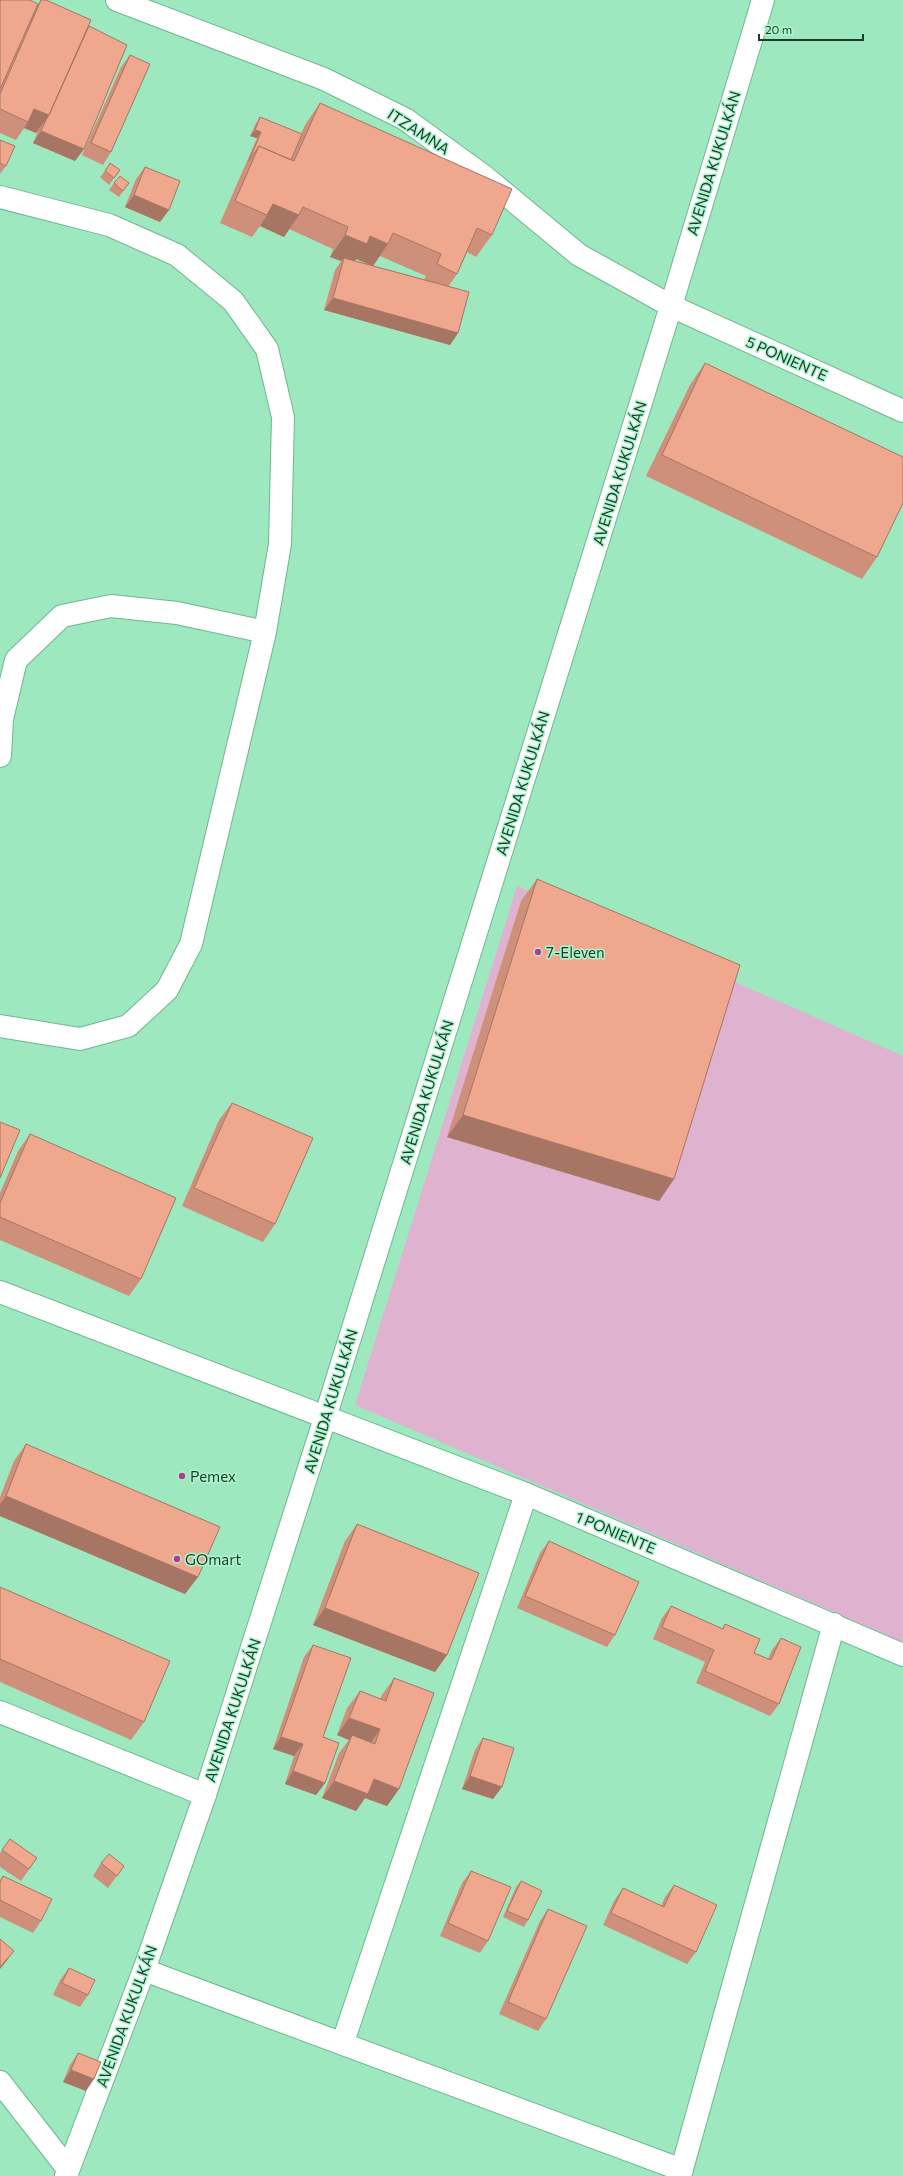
<svg xmlns="http://www.w3.org/2000/svg" width="903" height="2176" viewBox="0 0 903 2176" font-family="Commissioner,sans-serif">
<rect width="100%" height="100%" fill="#9ee8c0"/>
<path fill="#dfb2cf" d="M517,886L903,1056V1642L355,1405Z"/>
<g fill="none" stroke-linecap="round" stroke-linejoin="round">
<g stroke="#6eb790" stroke-width="24">
<path id="minor" d="M0,197L109,225L177,255L233,301L267,349L283,417L280,544L265,632L191,944L167,990L128,1026L80,1039L0,1026
M0,756L2,719L16,660L62,616L111,606L177,613L265,632
M0,1712L205,1795
M144,1970L682,2170
M343,2042L526,1494
M0,2082L68,2169
M680,2176L834,1624"/>
</g>
<g stroke="#6eb790" stroke-width="24">
<path id="tertiary" d="M117,0L324,79L405,119L485,177L579,255L671,306L903,411
M0,1292L526,1494L903,1655
M66,2176L144,1970L205,1795L325,1418L671,306L763,0"/>
</g>
<use href="#minor" stroke="#fff" stroke-width="22"/>
<use href="#tertiary" stroke="#fff" stroke-width="22"/>
</g>
<path fill="#ce907a" fill-rule="evenodd" d="M0,0L38,4L41,0L89,26L75,161L33,143L38,131L36,133L24,128L16,140L0,133Z
M130,55L111,152L103,165L82,155L121,67Z
M320,103L492,235L476,257L467,252L457,274L448,287L458,333L450,345L324,310L335,270L341,261L330,257L333,249L289,229L284,237L260,226L252,237L220,223L257,138L250,136L256,123L260,117L301,134L305,125ZM380,256L426,276L424,280L355,261L356,259L373,266Z
M0,140L6,166L0,174Z
M145,167L160,222L125,207L136,179Z
M120,170L109,185L100,177L105,171Z
M114,183H129L119,197L109,190Z
M705,363L877,557L862,579L646,476L690,385Z
M537,879L674,1179L659,1201L447,1137L521,901Z
M232,1103L275,1224L263,1242L182,1206L219,1120Z
M30,1134L141,1279L129,1296L0,1240V1193L18,1151Z
M26,1444L198,1577L185,1594L0,1516V1497L14,1461Z
M357,1524L447,1655L435,1672L313,1625L345,1541Z
M549,1541L615,1635L607,1647L517,1608L540,1553Z
M0,1587L144,1722L131,1740L0,1682Z
M671,1606L722,1629L725,1624L754,1653L768,1659L772,1650L781,1638L779,1704L770,1716L696,1683L705,1662L653,1639L662,1618Z
M313,1645L323,1737L325,1783L316,1795L285,1784L294,1756L273,1749L304,1657Z
M394,1678L399,1789L387,1806L365,1798L356,1811L322,1798L339,1753L349,1740L337,1735L347,1708L360,1691L380,1699L382,1695Z
M483,1738L493,1799L462,1789L475,1750Z
M10,1839L37,1858L21,1881L0,1867V1853Z
M101,1863L124,1866L108,1888L93,1876Z
M471,1871L488,1941L480,1953L440,1936L462,1883Z
M3,1876L41,1921L33,1933L0,1917V1880Z
M521,1881L528,1920L524,1927L503,1917L516,1887Z
M674,1885L696,1952L687,1964L603,1925L614,1901L623,1888L661,1906L665,1897Z
M548,1909L546,2019L538,2031L499,2014L540,1921Z
M69,1968L88,1995L80,2007L53,1995L60,1980Z
M78,2053L86,2091L63,2082L70,2065Z"/>
<path fill="#a77563" d="M34,109L49,115L36,133L24,128L28,122Z
M255,130L261,132L257,138L250,136Z
M41,131L84,149L75,161L33,143Z
M134,195L169,210L160,222L125,207Z
M273,204L299,215L284,237L260,226L267,215Z
M345,235L370,236L388,244L373,266L356,259L351,266L344,258L341,261L330,257Z
M333,298L458,333L450,345L324,310Z
M463,1115L674,1179L659,1201L447,1137Z
M6,1496L198,1577L185,1594L0,1516V1504Z
M325,1608L447,1655L435,1672L313,1625Z
M349,1718L380,1729L368,1747L352,1735L349,1740L337,1735Z
M281,1737L303,1744L294,1756L273,1749Z
M293,1771L325,1783L316,1795L285,1784Z
M470,1776L502,1787L493,1799L462,1789Z
M374,1779L399,1789L387,1806L365,1798L356,1811L322,1798L334,1781Z
M14,1951L5,1963L0,1969V1967Z
M71,2070L94,2079L86,2091L63,2082Z"/>
<path fill="#efa78e" stroke="#a77563" d="M0,0H30L38,4L0,89Z
M41,0H46L91,20L49,115L34,109L28,122L0,109V94Z
M89,26L127,45L84,149L41,131L47,118L49,115Z
M130,55L150,64L111,152L91,143Z
M320,103L512,189L492,235L477,228L457,274L437,264L441,254L393,233L388,244L370,236L367,244L345,235L348,227L303,207L299,215L273,204L267,215L235,201L259,146L294,161Z
M260,117L302,134L291,160L259,146L249,161L261,132L255,130Z
M0,140L15,146L6,166L0,163Z
M110,163L120,170L114,178L105,171Z
M145,167L180,181L169,210L134,195Z
M120,176L129,183L123,191L114,183Z
M344,258L469,292L458,333L333,298Z
M705,363L903,457V503L877,557L662,455Z
M537,879L740,965L674,1179L463,1115Z
M232,1103L313,1138L275,1224L194,1188Z
M0,1122L20,1130L0,1178Z
M30,1134L176,1198L141,1279L0,1217V1203Z
M26,1444L220,1527L198,1577L6,1496Z
M357,1524L479,1573L447,1655L325,1608Z
M549,1541L639,1582L615,1635L525,1596Z
M0,1587L170,1661L144,1722L0,1659Z
M671,1606L723,1629L725,1624L760,1639L754,1653L771,1660L781,1638L801,1647L779,1704L705,1671L714,1650L662,1627Z
M313,1645L351,1658L323,1737L339,1743L325,1783L293,1771L303,1744L281,1737Z
M394,1678L434,1693L399,1789L374,1779L368,1794L334,1781L352,1735L375,1744L380,1729L349,1718L360,1691L386,1701Z
M483,1738L514,1748L502,1787L470,1776Z
M10,1839L37,1858L29,1869L2,1850Z
M109,1854L124,1866L117,1876L101,1863Z
M471,1871L511,1887L488,1941L448,1923Z
M3,1876L52,1899L41,1921L0,1900V1882Z
M521,1881L542,1891L528,1920L507,1911Z
M674,1885L717,1905L696,1952L611,1913L623,1888L664,1907Z
M548,1909L587,1926L546,2019L508,2002Z
M0,1939L14,1951L0,1967Z
M69,1968L95,1980L88,1995L62,1983Z
M78,2053L101,2062L94,2079L71,2070Z"/>
<g fill="#b13b92" stroke="#abf6cd" stroke-width="1.5">
<circle cx="538" cy="952" r="4"/>
<circle cx="182" cy="1476" r="4"/>
<circle cx="177" cy="1559" r="4"/>
</g>
<g text-anchor="middle" dominant-baseline="central" stroke-width="3" stroke-linejoin="round" paint-order="stroke">
<g font-size="15" fill="#1c3b2b" stroke="#abf6cd">
<text transform="translate(419 131) rotate(33)">ITZAMNA</text>
<text transform="translate(713 163) rotate(-73)">AVENIDA KUKULKÁN</text>
<text transform="translate(787 358) rotate(24)">5 PONIENTE</text>
<text transform="translate(619 473) rotate(-73)">AVENIDA KUKULKÁN</text>
<text transform="translate(522 783) rotate(-73)">AVENIDA KUKULKÁN</text>
<text transform="translate(426 1092) rotate(-73)">AVENIDA KUKULKÁN</text>
<text transform="translate(330 1401) rotate(-73)">AVENIDA KUKULKÁN</text>
<text transform="translate(616 1532) rotate(23)">1 PONIENTE</text>
<text transform="translate(232 1710) rotate(-72)">AVENIDA KUKULKÁN</text>
<text transform="translate(126 2016) rotate(-70)">AVENIDA KUKULKÁN</text>
</g>
<g font-size="15" fill="#1c3b2b" stroke="#abf6cd" text-anchor="start">
<text x="546" y="952">7-Eleven</text>
<text x="190" y="1476">Pemex</text>
<text x="185" y="1559">GOmart</text>
</g>
</g>
<path d="M759 34v6h104v-6" fill="none" stroke="#1c3b2b" stroke-width="2"/>
<text x="765" y="34" font-size="12" fill="#1c3b2b" stroke="#abf6cd" stroke-width="3" paint-order="stroke">20 m</text>
</svg>
